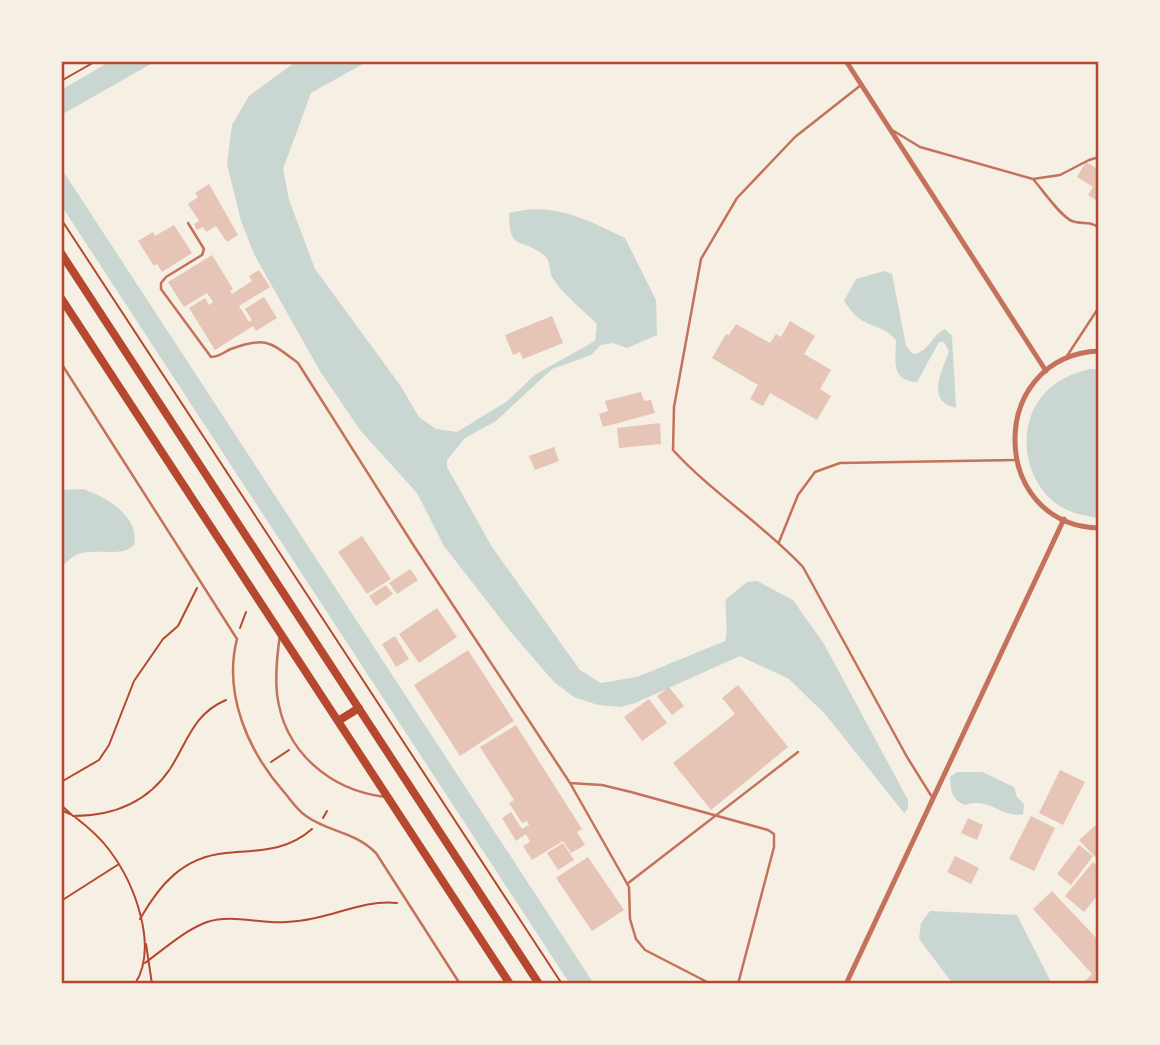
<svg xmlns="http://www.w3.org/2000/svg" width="1160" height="1045" viewBox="0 0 1160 1045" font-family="'Public Sans',sans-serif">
<rect width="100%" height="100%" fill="#f6efe4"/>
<path fill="#c9d6d2" d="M111,61H156L61,115V90Z
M297,61H368L311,93L283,169L289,200L315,269L400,385L419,417L436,429L457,432L506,402L536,374L595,341L597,324C583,310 565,296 554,280C548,273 552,262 544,255C521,237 509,252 509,213C553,201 586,219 625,238L656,300L657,335L627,348L613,343L601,345L591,355L552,369L496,421L465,438L447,460V467L492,547L580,670L601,683L637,677L725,641C729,626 724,614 726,599L747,582L757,581L793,600L824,644L908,800V809L904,813L826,715L789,679L740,656L635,703L621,707L598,705L574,697L554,682L510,631L444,546L417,493L360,430L320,371L255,256L241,221L227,164L232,125L249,96Z
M61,168L594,984H570L61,205Z
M884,271L892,274L906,346L913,354C929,352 931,336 945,329L952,336L956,408C925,401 942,372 949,351L944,342H939L917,382C890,380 896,361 896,340C884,327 879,329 865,322C856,318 850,309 844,301L856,279Z
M1090,369H1099V518C1084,516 1070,513 1058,505C1020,478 1015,417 1051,387C1063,377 1076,373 1090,369Z
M83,489C106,497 140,516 134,545C120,559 92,546 74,556C70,559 65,563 61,567V490Z
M957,772H982L1014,787L1017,797L1024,804L1023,814C1003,819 989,796 965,805C951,799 951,791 950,777Z
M930,911L1017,915L1052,984H953L919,939L921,923Z"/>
<path fill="#e6c5b7" d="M1086,162L1099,170V202L1088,195L1093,187L1077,177Z
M209,184L238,235L227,242L216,226L206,232L203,227L197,230L194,224L199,221L188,204L198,197L195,193Z
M174,225L192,253L162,272L157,264L154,266L138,241L153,232L155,236Z
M212,255L233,289L230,291L232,294L252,281L249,276L259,270L270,287L239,306L249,322L252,320L245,309L264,297L277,318L256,331L253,326L215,350L189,308L205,298L209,305L213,302L207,293L184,307L168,282Z
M552,316L563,343L523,359L520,352L513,355L505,335Z
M790,321L815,336L804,354L831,370L820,389L831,396L817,420L770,393L763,406L750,399L758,385L712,358L726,334L729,335L736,324L770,343L776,334L781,337Z
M641,392L644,401L651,400L655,413L603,427L599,414L608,411L605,401Z
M660,423L661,444L619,448L617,428Z
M554,447L559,461L535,470L529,456Z
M362,536L391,579L367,594L338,552Z
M410,569L418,580L397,594L389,583Z
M386,585L393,594L376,606L369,596Z
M437,608L457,637L419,663L399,634Z
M395,636L409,659L396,667L382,644Z
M468,650L514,721L460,756L414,685Z
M738,685L788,747L711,810L673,763L735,714L722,698Z
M669,687L684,706L672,715L657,696Z
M649,699L667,723L642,741L624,717Z
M516,725L582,829L577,832L585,845L571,853L563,841L532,860L523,846L530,842L526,834L516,841L502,818L511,812L522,829L529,825L527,821L522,823L509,803L514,800L480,747Z
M1060,770L1085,782L1063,825L1039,813Z
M1031,816L1055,828L1034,871L1009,859Z
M968,818L983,825L977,840L961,833Z
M1096,825L1099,828V861L1079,840Z
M563,843L574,860L558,870L547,853Z
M1079,845L1093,856L1071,885L1057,874Z
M955,856L979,868L971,884L947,872Z
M588,857L624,910L592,931L556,878Z
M1093,862L1099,867V894L1084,912L1065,896Z
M1052,891L1099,941V984H1082L1092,974L1033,909Z"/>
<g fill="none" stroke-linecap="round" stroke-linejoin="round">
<path stroke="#b5482f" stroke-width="2" d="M61,81L96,61
M61,219L562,984
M240,628L246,612
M271,762L289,750
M61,782L99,760L109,745L134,681L163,639L178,626L197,588
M61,805L73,816C112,816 147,803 170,769C188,741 193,714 226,700
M61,810L70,814
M75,817C88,827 100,837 110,851C134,883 159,946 135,984
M323,818L327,811
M61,901L119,864
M140,919C160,884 183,857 226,853C258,850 286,852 312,829
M146,944L152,984
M145,963C164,949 185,930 207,922C228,915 250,921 271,922C280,923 289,922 298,921C332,918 363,899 397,903"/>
<path stroke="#c5725c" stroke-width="2.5" d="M861,85L795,137L737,198L701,259L674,407L673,450C712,493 763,524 803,567L907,757L932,797
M892,130L920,147L1033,179L1060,175L1089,160L1099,157
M1033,179C1042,189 1060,216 1072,221C1082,225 1090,220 1099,228
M188,223L204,249L202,255L166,277L161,283V289L211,357C219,357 224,352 231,349C266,336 270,342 298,363L414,546L570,783L629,887L630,919L636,939L645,950L711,984
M1065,359L1099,307
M61,363L237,639C223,694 248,751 284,792C291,800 297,810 306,816C330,833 354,831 376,853L460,984
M779,542L798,495L815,472L840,463L1016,460
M280,635C277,655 275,674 277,694C284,752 330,790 385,797
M570,783L602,785L631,792L768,830L774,834V847L738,984
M627,884L798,752"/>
<path stroke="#c5725c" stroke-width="5" d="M846,61L1046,371
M1099,351C986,356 988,525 1099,528
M846,984L1064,519"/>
<path stroke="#b5482f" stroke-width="8" d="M61,253L539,984
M61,298L510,984
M338,721L359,708"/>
</g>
<rect width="1160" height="1045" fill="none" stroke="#f6efe4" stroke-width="126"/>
<rect x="63" y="63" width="1034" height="919" fill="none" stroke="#b5482f" stroke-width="2.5"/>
</svg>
